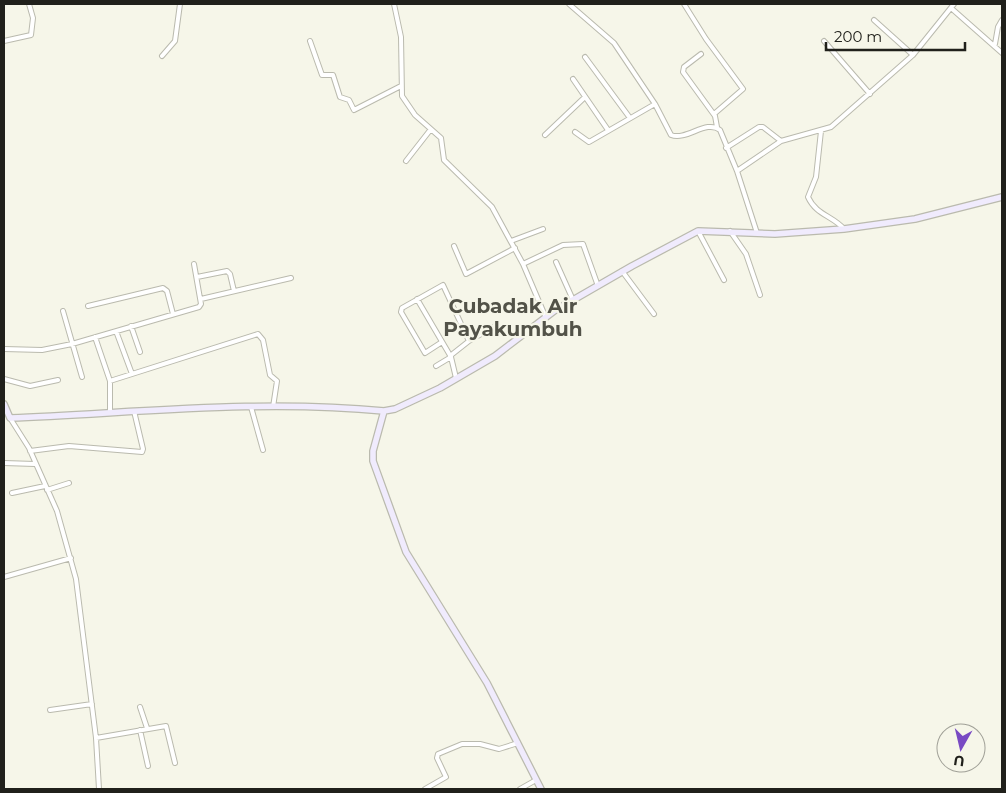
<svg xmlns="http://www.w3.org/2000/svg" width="1006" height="793" viewBox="0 0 1006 793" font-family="Montserrat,sans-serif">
<rect width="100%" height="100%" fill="#f6f6e9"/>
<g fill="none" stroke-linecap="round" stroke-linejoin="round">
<g stroke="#babaae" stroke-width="6">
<path id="street" d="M394,4L401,37L402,96L415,115L441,138L444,160L492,207L523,264L546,318
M569,4L614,43L655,104L671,135C687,141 706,119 720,130L737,171L757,233
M684,4L706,39L743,89L714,114
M951,8L1002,53
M874,20L913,55
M4,41L31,35L33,18L29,4
M310,41L322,75H333L340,97L349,100L354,110L401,86
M824,41L870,94
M995,44L998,27L1002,20
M701,54L684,67L683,72L715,116L717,127
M162,56L175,41L180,4
M585,57L630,118
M573,79L608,130
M821,131L816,177L808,197C816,215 833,216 844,229
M575,132L589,142L655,104
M545,135L585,97
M726,148L759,127H763L781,141
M406,161L431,129
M737,171L781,141L831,127L913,55L954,4
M698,231L724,280
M730,231L746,254L760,295
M511,241L543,229
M454,246L466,274L515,248
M556,262L573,300
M523,264L563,245L583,244L598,286
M622,271L654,314
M197,277L227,271L230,274L234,291
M201,299L291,278
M417,299L451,357L456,378
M88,306L163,288L167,291L173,314
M63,311L82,377
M131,326L140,352
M116,331L132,374
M95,337L110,381V413
M469,341L497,325
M442,342L425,353L401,312L402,308L443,285L469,341L450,356
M4,349L42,350L72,344L199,307L201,304L194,264
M436,366L451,357
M4,379L30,386L58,380
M110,381L258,334L263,340L270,375L277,381L273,407
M251,407L263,450
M10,418L29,448L57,511L76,579L96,738L99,789
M30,451L69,446L142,452L143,449L134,411
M4,463L35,464
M47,490L69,483
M12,493L45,486
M4,577L71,558
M140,707L147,728
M50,710L92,704
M140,730L148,766
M96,738L166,726L175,763
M425,789L446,777L437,758L438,754L462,744H480L499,749L518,743
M520,789L536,780"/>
</g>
<g stroke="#babaae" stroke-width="8">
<path id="secondary" d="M4,404L10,418C135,413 259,399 384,411L395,409L440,388L495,356L554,311L632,266L698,231L775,234L844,229L915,219L1002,197
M384,411L373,451V461L406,552L487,683L541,789"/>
</g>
<use href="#street" stroke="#fff" stroke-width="4"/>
<use href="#secondary" stroke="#f0ebfd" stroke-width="5.5"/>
</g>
<g text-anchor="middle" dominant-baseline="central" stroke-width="4.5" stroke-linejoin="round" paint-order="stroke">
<g font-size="20" font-weight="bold" fill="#525248" stroke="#f6f6e9">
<text x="513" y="306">Cubadak Air<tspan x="513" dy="23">Payakumbuh</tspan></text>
</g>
</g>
<rect width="1006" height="793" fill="none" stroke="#20201b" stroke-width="10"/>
<g transform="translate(961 748) rotate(188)"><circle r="24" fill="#f6f6e9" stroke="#a0a097"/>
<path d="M0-4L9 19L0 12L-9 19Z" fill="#794ac3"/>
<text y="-8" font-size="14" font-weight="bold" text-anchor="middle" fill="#20201b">U</text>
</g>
<path d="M826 42v8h139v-8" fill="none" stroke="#20201b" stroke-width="2.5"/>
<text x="834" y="42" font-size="15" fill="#20201b" stroke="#f6f6e9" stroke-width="4" paint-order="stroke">200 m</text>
</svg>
